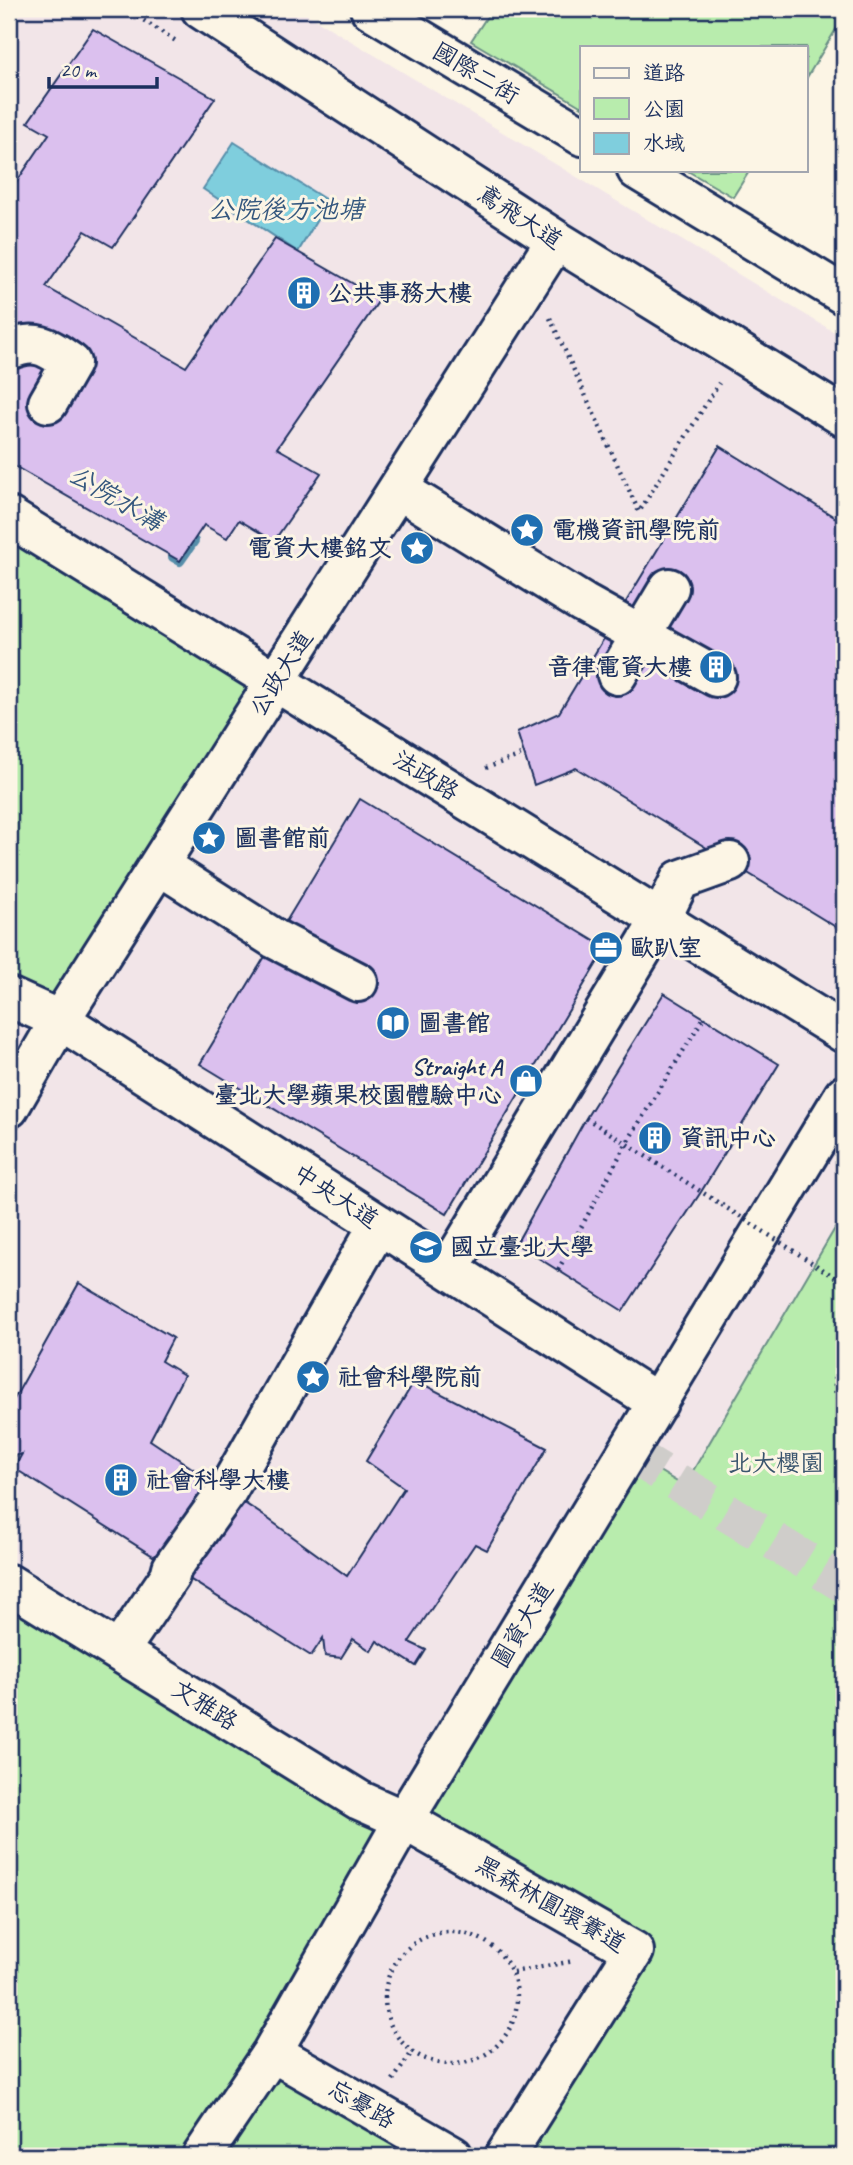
<svg xmlns="http://www.w3.org/2000/svg" width="853" height="2165" viewBox="0 0 853 2165" font-family="Caveat,'LXGW WenKai TC',sans-serif">
<rect width="100%" height="100%" fill="#fcf5e5"/>
<filter id="ink" filterUnits="userSpaceOnUse"><feTurbulence type="fractalNoise" baseFrequency=".0143" numOctaves="2"/><feDisplacementMap in="SourceGraphic" scale="14" xChannelSelector="R" yChannelSelector="G"/><feConvolveMatrix kernelMatrix="1 2 1 2 8 2 1 2 1" color-interpolation-filters="sRGB"/></filter>
<g filter="url(#ink)">
<path fill="#f2e5e8" d="M9,9H298L844,338V2156H9Z"/>
<path fill="#b8ecad" stroke="#6a8e86" stroke-width="2" d="M492,9H844V16L806,79V47H582V107L471,41Z
M686,170H750L733,197Z
M9,517L276,682L60,1020L9,997Z
M844,1213V2156H505L634,1951L404,1820L272,2052L453,2156H9V1584L404,1819L628,1452L684,1486Z"/>
<path fill="#7fcedd" stroke="#578eaa" stroke-width="2" d="M234,142L328,201L298,252L203,189Z"/>
<g fill="none" stroke-linecap="round" stroke-linejoin="round">
<path stroke="#578eaa" stroke-width="10" d="M173,557L180,561L194,541"/>
</g>
<path fill="#dbc0ee" stroke="#1b2f5e" stroke-width="2" d="M93,29L215,98L113,247L85,231L46,287L186,367L275,239L380,299L277,448L321,473L274,541L239,520L227,538L204,525L180,561L9,463V193L49,134L28,122Z
M720,446L844,523V932L576,768L534,785L517,732L559,713Z
M360,799L606,948L447,1214L200,1064Z
M664,993L779,1064L701,1192L623,1311L516,1244L586,1118Z
M79,1283L173,1338L161,1361L184,1375L150,1440L267,1518L347,1576L404,1488L366,1461L415,1380L547,1448L487,1550L475,1544L409,1642L426,1650L416,1666L377,1641L371,1651L353,1639L341,1658L325,1656L323,1638L311,1656L14,1468L22,1454L9,1457V1433L14,1425L9,1422V1408Z"/>
<g fill="none" stroke-linecap="round" stroke-linejoin="round">
<path stroke="#cfcdca" stroke-width="38" stroke-dasharray="38 19" stroke-linecap="butt" d="M628,1452L844,1584"/>
<g stroke="#1b2f5e" stroke-width="44">
<path id="minor" d="M201,9L556,240L844,417
M370,9L582,136
M637,170L844,295
M9,350C36,338 48,347 71,363L48,403
M398,489L583,603L716,677
M9,517L844,1033
M617,675L669,588
M159,865L275,939L358,982
M9,997L60,1020L658,1403
M9,1108L60,1020L556,240
M449,1269L661,919L680,880L730,862
M9,1584L359,1800L404,1820L634,1951L505,2156
M119,1651L170,1576L172,1568L227,1491L379,1224
M272,2052L453,2156
M202,2156L272,2052L404,1820L844,1095"/>
</g>
<path stroke="#1b2f5e" stroke-width="4.5" stroke-dasharray="2 5" stroke-linecap="butt" d="M126,9L179,43
M550,318L639,512L719,383
M486,768L524,754
M558,1270L626,1144L704,1017
M844,1343C835,1366 829,1391 844,1412
M385 1998a66 66 0 1 1 132 0a66 66 0 1 1-132 0Z
M513,1972L574,1961
M393,2080L412,2052"/>
<use href="#minor" stroke="#fcf5e5" stroke-width="38"/>
<path stroke="#1b2f5e" stroke-width="4.5" stroke-dasharray="2 5" stroke-linecap="butt" d="M586,1118L844,1283"/>
</g>
</g>
<defs>
<g id="building-disc" transform="scale(1.75)"><circle r="9.5" fill="#1f6fb2" stroke="#fcf5e5"/><path d="M-4-6H4V6H1V3H-1V6H-4ZM-2.5-4.3h1.7v1.8h-1.7ZM.8-4.3h1.7v1.8H.8ZM-2.5-1h1.7V.8h-1.7ZM.8-1h1.7V.8H.8Z" fill="#fff"/></g>
<g id="sight-disc" transform="scale(1.75)"><circle r="9.5" fill="#1f6fb2" stroke="#fcf5e5"/><path d="M0-6L1.8-2.2L6-1.7L2.9 1.2L3.7 5.4L0 3.3L-3.7 5.4L-2.9 1.2L-6-1.7L-1.8-2.2Z" fill="#fff"/></g>
<g id="office-disc" transform="scale(1.75)"><circle r="9.5" fill="#1f6fb2" stroke="#fcf5e5"/><path d="M-6-3h4V-5.5h4V-3h4V5H-6ZM-1-4.5V-3h2v-1.5ZM-6 0V1H6V0Z" fill="#fff"/></g>
<g id="library-disc" transform="scale(1.75)"><circle r="9.5" fill="#1f6fb2" stroke="#fcf5e5"/><path d="M-6-4Q-3-5.5-.7-3.5V5Q-3 3-6 4ZM6-4Q3-5.5 .7-3.5V5Q3 3 6 4Z" fill="#fff"/></g>
<g id="shop-disc" transform="scale(1.75)"><circle r="9.5" fill="#1f6fb2" stroke="#fcf5e5"/><path d="M-5-2.5h2.3a2.7 3.5 0 0 1 5.4 0H5L5.5 6h-11ZM-1.5-2.5h3a1.5 2.3 0 0 0-3 0Z" fill="#fff"/></g>
<g id="university-disc" transform="scale(1.75)"><circle r="9.5" fill="#1f6fb2" stroke="#fcf5e5"/><path d="M0-5L7-2L0 1L-7-2ZM-4 1L0 2.5L4 1V4Q0 6-4 4Z" fill="#fff"/></g>
</defs>
<g fill-rule="evenodd">
<use href="#building-disc" x="304" y="293"/>
<use href="#sight-disc" x="527" y="530"/>
<use href="#sight-disc" x="417" y="548"/>
<use href="#building-disc" x="716" y="667"/>
<use href="#sight-disc" x="209" y="838"/>
<use href="#office-disc" x="606" y="948"/>
<use href="#library-disc" x="393" y="1023"/>
<use href="#shop-disc" x="526" y="1081"/>
<use href="#building-disc" x="655" y="1138"/>
<use href="#university-disc" x="426" y="1247"/>
<use href="#sight-disc" x="313" y="1377"/>
<use href="#building-disc" x="121" y="1480"/>
</g>
<g text-anchor="middle" dominant-baseline="central" stroke-width="6" stroke-linejoin="round" paint-order="stroke">
<g font-size="24" fill="#1b2f5e" stroke="#fcf5e5">
<text transform="translate(476 73) rotate(31)">國際二街</text>
<text transform="translate(520 217) rotate(33)">鳶飛大道</text>
<text transform="translate(281 673) rotate(-58)">公政大道</text>
<text transform="translate(426 775) rotate(32)">法政路</text>
<text transform="translate(336 1196) rotate(33)">中央大道</text>
<text transform="translate(522 1625) rotate(-59)">圖資大道</text>
<text transform="translate(205 1705) rotate(32)">文雅路</text>
<text transform="translate(551 1904) rotate(30)">黑森林圓環賽道</text>
<text transform="translate(362 2104) rotate(30)">忘憂路</text>
</g>
<g font-size="24" font-weight="bold" fill="#1b2f5e" stroke="#fcf5e5" text-anchor="start">
<text x="328" y="293">公共事務大樓</text>
<text x="552" y="530">電機資訊學院前</text>
<text x="392" y="548" text-anchor="end">電資大樓銘文</text>
<text x="692" y="667" text-anchor="end">音律電資大樓</text>
<text x="234" y="838">圖書館前</text>
<text x="630" y="948">歐趴室</text>
<text x="418" y="1023">圖書館</text>
<text x="502" y="1067" text-anchor="end">Straight A<tspan x="502" dy="28">臺北大學蘋果校園體驗中心</tspan></text>
<text x="680" y="1138">資訊中心</text>
<text x="450" y="1247">國立臺北大學</text>
<text x="338" y="1377">社會科學院前</text>
<text x="146" y="1480">社會科學大樓</text>
</g>
<g font-size="24" fill="#3a556e" stroke="#fcf5e5">
<text x="776" y="1463">北大櫻園</text>
</g>
<g font-size="26" font-style="italic" fill="#34577e" stroke="#fcf5e5">
<text x="286" y="209">公院後方池塘</text>
<text transform="translate(116 498) rotate(30)">公院水溝</text>
</g>
</g>
<rect width="853" height="2165" fill="none" stroke="#fcf5e5" stroke-width="35"/>
<rect x="18" y="18" width="818" height="2130" fill="none" stroke="#1b2f5e" stroke-width="2.5" filter="url(#ink)"/>
<rect x="580" y="46" width="228" height="126" fill="#fcf5e5" stroke="#a2a6af" stroke-width="2"/>
<rect x="594" y="68" width="35" height="10" fill="#fcf5e5" stroke="#a2a6af" stroke-width="2"/>
<text x="643" y="80" font-size="21" fill="#1b2f5e">道路</text>
<rect x="594" y="98" width="35" height="21" fill="#b8ecad" stroke="#a2a6af" stroke-width="2"/>
<text x="643" y="116" font-size="21" fill="#1b2f5e">公園</text>
<rect x="594" y="133" width="35" height="21" fill="#7fcedd" stroke="#a2a6af" stroke-width="2"/>
<text x="643" y="150" font-size="21" fill="#1b2f5e">水域</text>
<path d="M49 77v10h108v-10" fill="none" stroke="#1b2f5e" stroke-width="3.5"/>
<text x="60" y="77" font-size="21" fill="#1b2f5e" stroke="#fcf5e5" stroke-width="5" paint-order="stroke">20 m</text>
</svg>
